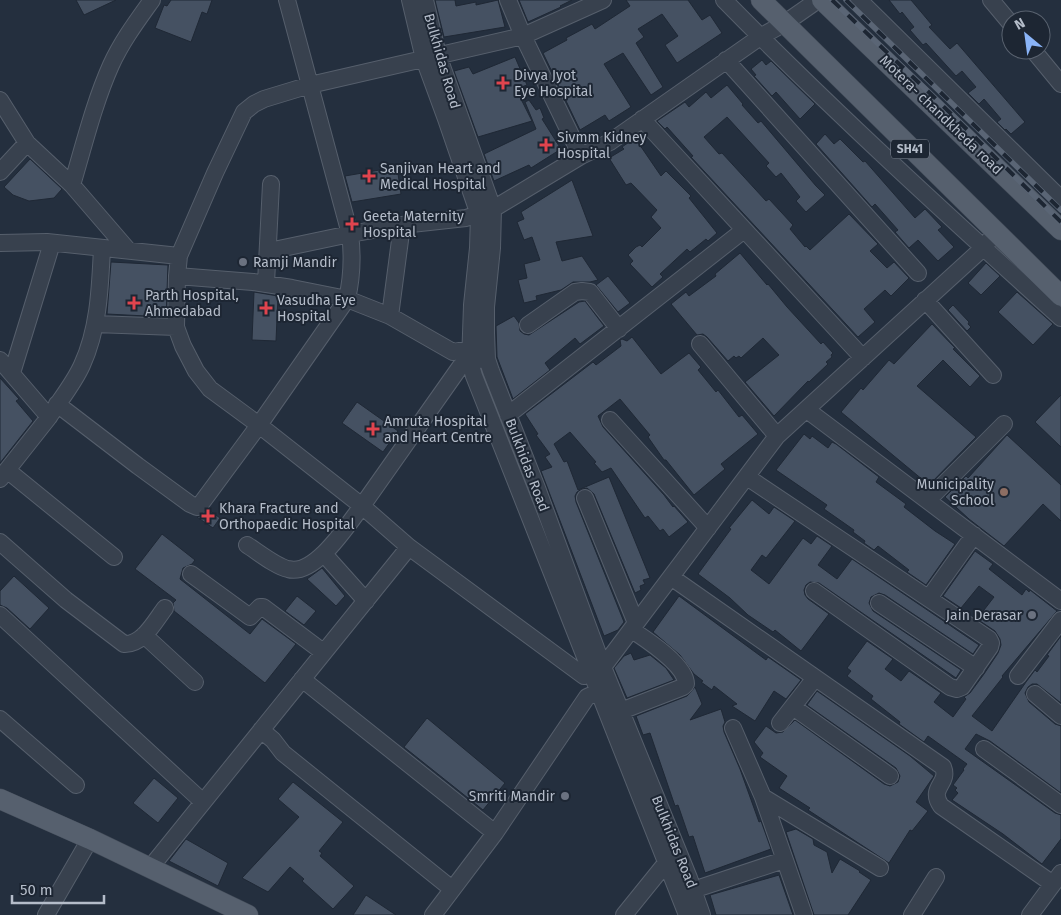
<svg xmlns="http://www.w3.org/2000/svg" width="1061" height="915" viewBox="0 0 1061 915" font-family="'Fira Sans',sans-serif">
<rect width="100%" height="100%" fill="#242f3e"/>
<path fill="#455162" stroke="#1f2835" d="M76,0H116L84,15Z
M171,0H212L207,14L202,12L191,42L155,28L164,5L167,6Z
M435,0H455L456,6L476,2V5L498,0L505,27L444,37Z
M519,0H572L560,6L561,7L528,22Z
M626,0H688L702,20L710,15L722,33L677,63L665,45L678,36L662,14L638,29L644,37L636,43L663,87L651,95L623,53L604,64L631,107L609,121L605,115L580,130L543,53L567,40L566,38L592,24L595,29L630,6Z
M889,0H911L932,25L929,27L950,49L957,43L1025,122L1011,134L1006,129L1005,130L997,122L1001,119L984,99L979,104L968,93L976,87L962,71L956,76L926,43L923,45L910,30L914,27L902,12L900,14Z
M515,57L527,85L516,89L532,121L478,137L454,71L469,67L473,74Z
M762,60L766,65L771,61L815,104L800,119L776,92L772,96L754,76L756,75L751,69Z
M727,85L743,104L742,105L758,123L761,121L816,186L825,195L806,212L796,201L800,197L781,173L776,177L766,166L769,163L727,117L704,137L719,154L722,153L766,201L769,199L793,225L790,229L805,247L806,246L810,250L849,214L878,244L870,251L887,268L894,262L909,278L891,296L885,290L864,309L875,322L858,337L691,157L693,156L667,127L665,129L657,121L685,102L689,107L706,92L711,98Z
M529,100L536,110L540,108L544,118L542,119L561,149L531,168L529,165L494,181L484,154L536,129L525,102Z
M825,134L834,144L840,139L863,162L865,161L915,218L925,209L942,227L938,230L954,247L938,261L918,240L909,248L895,232L898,230L875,204L872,207L816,144Z
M635,138L661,176L666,171L691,196L689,198L717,233L708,241L706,239L690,252L687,249L660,274L663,277L652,287L630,264L633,261L628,255L636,247L640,245L642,247L661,228L651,217L657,210L631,183L626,185L609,158L624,149L622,147Z
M30,159L62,189L54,198L29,201L13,195L4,187Z
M397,167L401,194L352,202L345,176Z
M572,180L593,236L556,242L562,261L582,256L598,280L590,282H573L561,290L536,296L537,300L524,303L518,280L527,278L524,264L540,260L532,237L524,240L517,222L524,219L521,212Z
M740,253L767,285L768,284L787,307L821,344L823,342L833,353L831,355L832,357L826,362L828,364L809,382L808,381L774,416L745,382L779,355L763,338L741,358L739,356L736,358L734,356L728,361L707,337L703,334L697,335L671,304L686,292L689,296L716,276L715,274Z
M111,262L168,265L166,317L107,314Z
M986,263L1000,276L981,295L968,283Z
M608,276L630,303L618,312L596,285Z
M254,292L278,296L276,341L252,340Z
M1017,292L1053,324L1033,345L998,312Z
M585,301L604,326L580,344L575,338L545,363L550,370L513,399L497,357L496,326L514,316L519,323L520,331L524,334L529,335L579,302Z
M953,305L969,322L968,324L971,327L967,331L948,310Z
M932,324L955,348L953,349L980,376L970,387L943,360L917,386L976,437L929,485L841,412L861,388L863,390L889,360L894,364Z
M632,337L661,374L689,353L701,367L698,370L716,392L718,390L739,417L742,415L758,434L721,464L725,469L694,495L666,460H664L648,437L650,435L620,399L598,416L603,427L664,495L673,507L674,506L688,522L669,537L663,529L660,531L648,516L645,518L611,468L602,472L594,463L596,462L570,432L554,444L564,462L567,461L578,490L609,477L650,578L643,580L645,584L640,586L641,590L635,593L594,494L587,488L582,489L577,492L575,496L576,502L624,622L618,630L604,636L541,471L552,467L545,457L550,454L536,435L538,434L525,414L593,362L596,365L621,346L620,340L622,339L627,341Z
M0,378L19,399L16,401L33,421L0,463Z
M1061,395V447L1035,422Z
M357,402L398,431L383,452L342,423Z
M804,434L810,439L812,436L828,448L832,442L836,444L879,477L876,482L906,504L904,507L935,531L955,544L926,585L907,572L909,570L878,546L874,550L864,543L865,541L853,532L854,530L824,509L827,505L776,470Z
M1007,435L1061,485V521L1043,504L1004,546L969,519L945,497L966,476L968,478Z
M752,500L769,514L774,507L795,521L766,558L762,555L751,570L769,584L803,538L811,544L817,536L832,546L818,565L837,579L852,559L979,645L973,654L885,595L879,593L871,597L869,603L873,611L961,670L956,678L819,583L810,582L806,585L804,590L805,595L808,599L829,614L801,651L775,630L773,632L748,615L730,598L698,574L731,529L729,528Z
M209,510L220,518L213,528L197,517L203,515Z
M162,534L195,560L192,564L183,568L180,579L250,634L262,619L296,644L265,683L174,611L173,603L176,600L135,569Z
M975,551L993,564L989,569L1022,595L1026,589L1029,592L1030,590L1057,611L1002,676L1003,677L972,716L992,731L1026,682L1035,670L1037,672L1049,656L1047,655L1061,636V703L1037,684H1032L1028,687L1025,693L1029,702L1055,724L1061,726V793L990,741L976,734L965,749L1055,813L1061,815V839L1042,864L1003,834L952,800L958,793L955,790L957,788L953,785L964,770L963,769L967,764L928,736L924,742L899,724L900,722L871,699L873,696L847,676L851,671L847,668L867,641L893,659L885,669L901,681L909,671L941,693L934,702L953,717L966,699L964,697L970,693L984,674L998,653L1001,645L1000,639L995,631L977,619L994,597L979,586L961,608L943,596Z
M322,568L345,596L336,606L307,579Z
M14,576L49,608L30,629L7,608L0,605V591Z
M297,596L316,611L304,625L285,611Z
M679,596L766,660L768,657L801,680L786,699L774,691L755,721L732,706L737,704L714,686L712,690L701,682L703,681L694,674L680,655L653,632Z
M631,653L634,660L650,655L666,668L674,680L627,698L614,668L624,656Z
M695,687L702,704L690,720L721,709L725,722L723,726L724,732L740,769L759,822L761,821L771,849L705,873L693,836L689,837L678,805L675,806L650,733L643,735L636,716L687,696Z
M817,691L910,756L934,776L916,802L928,811L912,831L910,830L889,863L808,810L810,808L779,788L787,776L760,757L763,753L754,742L766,726L776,733L783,732L795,720L884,784L890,786L898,782L900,776L896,768L807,705Z
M427,718L505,783L483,810L404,747Z
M154,778L178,798L158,823L133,803Z
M293,782L343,822L319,851L322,853L320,856L354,886L333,909L302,881L304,879L290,867L268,892L242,878L299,817L278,799Z
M796,829L813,839L814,845L827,852L832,873L840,859L860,871L859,872L871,880L848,915H814L786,832Z
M186,839L228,863L218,886L169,861Z
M779,875L793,915H716L710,895Z
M366,895L396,915H353Z"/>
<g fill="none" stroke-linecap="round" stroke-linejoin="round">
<g stroke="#565f6c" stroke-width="18">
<path id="minor" d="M287,0L350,234L402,225
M410,0L424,59L446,119L479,215L478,248L472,305L470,362L474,376L687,915
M425,0L438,55L493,209L492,248L486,307V333L487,359L491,371L537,488L603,667L689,878L702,915
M508,0L523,36L581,156
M724,0C832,110 947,215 1061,318
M859,0L1061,199
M991,0L1011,24
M1033,50L1061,84
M726,60L918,273
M0,100L27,143L0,172
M642,119L863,358
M27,143L72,185L128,250
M72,185C84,145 94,103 111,65C122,41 137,21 152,0
M0,243L47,242L179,256
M266,283L271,184
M925,300L993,375
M390,316L347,299L292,288L253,282L177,276L179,256L215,173L244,112L254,104L264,99L310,85L523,36L603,0
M95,324L176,327
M528,325L575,292L582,291L590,292L619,329
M700,344L777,436
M481,347L453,352L390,316L402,225L466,218L493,209L581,156L610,142L760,37L785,23L818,0
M0,360L49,417C60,400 74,383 82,365C99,328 100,287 102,248
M12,373L52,243
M57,404L138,466L190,504L197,507L200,505L259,425L210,389L196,371L183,346L176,327L177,276
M807,410L1061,601
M508,415L744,230
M610,420L708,528
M7,470L114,557
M747,477L989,639L991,643L990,647L962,687L957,689L950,687L814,591
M0,479L49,417
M585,498L636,623
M928,500L1004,424
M0,542L66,600L124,644C143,645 155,621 165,608
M247,545C258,552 277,567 288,569C315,577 348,524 362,506L259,425L347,299C352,277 353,257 350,234L269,251
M409,547L362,506L460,367L470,362L479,360
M324,554L366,601
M191,574L250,617L260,607H263L323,652
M671,577L943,767C950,784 928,787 941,806L1053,884
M929,598L974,535
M879,603L976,668
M0,615L203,802
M144,635L195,682
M1018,676L1061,620
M302,679L495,833
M1035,694L1061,716
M793,707L890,776
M621,711L683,687L686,684C686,665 647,640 632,630
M0,719L76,785
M780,723L815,678
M733,728L763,797L804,915
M261,730L273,740L283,753L452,889
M984,749L1061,805
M763,797L880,868
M150,868L409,547L584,676L603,667L777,436L983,248L996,232
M693,890L784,860
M46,915L90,839
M433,915L495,833L587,697L607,688
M624,915L666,863
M912,915L936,877
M1030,915L1061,873"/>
</g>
<g stroke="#414a57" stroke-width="21">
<path id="major" d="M761,0L1061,296
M822,0L1061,230
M0,799L90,839L248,915"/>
</g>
<use href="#minor" stroke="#38414e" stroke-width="16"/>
<use href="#major" stroke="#56606e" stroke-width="20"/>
<g stroke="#5a6575" stroke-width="5.5">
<path id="rail" d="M832,0L937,100L1061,222
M846,0L1061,210"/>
</g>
<use href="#rail" stroke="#1d2633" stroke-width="4" stroke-dasharray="11" stroke-linecap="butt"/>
</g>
<g fill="#e0444e" stroke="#1d2633" stroke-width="2">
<path d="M500.5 75.5h5v5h5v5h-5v5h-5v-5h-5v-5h5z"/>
<path d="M543.5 137.5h5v5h5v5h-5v5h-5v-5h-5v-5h5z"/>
<path d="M366.5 168.5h5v5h5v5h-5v5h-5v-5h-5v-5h5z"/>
<path d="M349.5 216.5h5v5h5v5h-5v5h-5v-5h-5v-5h5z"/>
<path d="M131.5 295.5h5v5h5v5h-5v5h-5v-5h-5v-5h5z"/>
<path d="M263.5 300.5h5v5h5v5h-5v5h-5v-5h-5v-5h5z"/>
<path d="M370.5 421.5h5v5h5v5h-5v5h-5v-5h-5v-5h5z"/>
<path d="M205.5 508.5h5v5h5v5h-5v5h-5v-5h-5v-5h5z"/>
</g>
<g fill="#6b7280" stroke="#1d2633" stroke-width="2">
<circle cx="243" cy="262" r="5"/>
<circle cx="1032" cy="615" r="5"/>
<circle cx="565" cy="796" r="5"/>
</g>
<circle fill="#8d6e63" stroke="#1d2633" stroke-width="2" cx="1004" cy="492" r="5"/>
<g text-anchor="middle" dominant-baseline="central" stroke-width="4" stroke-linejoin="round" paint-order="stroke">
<rect fill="#1d2633" stroke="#878f9c" stroke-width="1" x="891" y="139.5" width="38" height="19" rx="4"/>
<g font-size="12" font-weight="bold" fill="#b4bcc9">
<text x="910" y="149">SH41</text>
</g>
<g font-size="14" fill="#b4bcc9" stroke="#1d2633">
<text transform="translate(442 61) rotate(74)">Bulkhidas Road</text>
<text transform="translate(941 115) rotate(44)">Motera- chandkheda road</text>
<text transform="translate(527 465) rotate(69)">Bulkhidas Road</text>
<text transform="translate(674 842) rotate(68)">Bulkhidas Road</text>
</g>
<g font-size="14" fill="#b4bcc9" stroke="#1d2633" text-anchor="start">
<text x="514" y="75">Divya Jyot<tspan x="514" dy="16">Eye Hospital</tspan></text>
<text x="557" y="137">Sivmm Kidney<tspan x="557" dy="16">Hospital</tspan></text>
<text x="380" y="168">Sanjivan Heart and<tspan x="380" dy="16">Medical Hospital</tspan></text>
<text x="363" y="216">Geeta Maternity<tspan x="363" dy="16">Hospital</tspan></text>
<text x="253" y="262">Ramji Mandir</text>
<text x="145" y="295">Parth Hospital,<tspan x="145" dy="16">Ahmedabad</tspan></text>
<text x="277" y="300">Vasudha Eye<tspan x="277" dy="16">Hospital</tspan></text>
<text x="384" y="421">Amruta Hospital<tspan x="384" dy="16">and Heart Centre</tspan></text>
<text x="994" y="484" text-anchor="end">Municipality<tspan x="994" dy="16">School</tspan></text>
<text x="219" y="508">Khara Fracture and<tspan x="219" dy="16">Orthopaedic Hospital</tspan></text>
<text x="1022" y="615" text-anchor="end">Jain Derasar</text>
<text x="555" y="796" text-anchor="end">Smriti Mandir</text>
</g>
</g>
<g transform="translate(1026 35) rotate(331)"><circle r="24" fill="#1d2633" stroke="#59626f"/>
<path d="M0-4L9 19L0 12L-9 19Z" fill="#8ab4f8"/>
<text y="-8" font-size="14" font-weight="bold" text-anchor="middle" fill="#b4bcc9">N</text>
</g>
<path d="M12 895v8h92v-8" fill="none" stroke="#b4bcc9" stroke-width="2.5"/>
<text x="20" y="895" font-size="15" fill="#b4bcc9" stroke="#1d2633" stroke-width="4" paint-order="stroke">50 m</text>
</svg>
